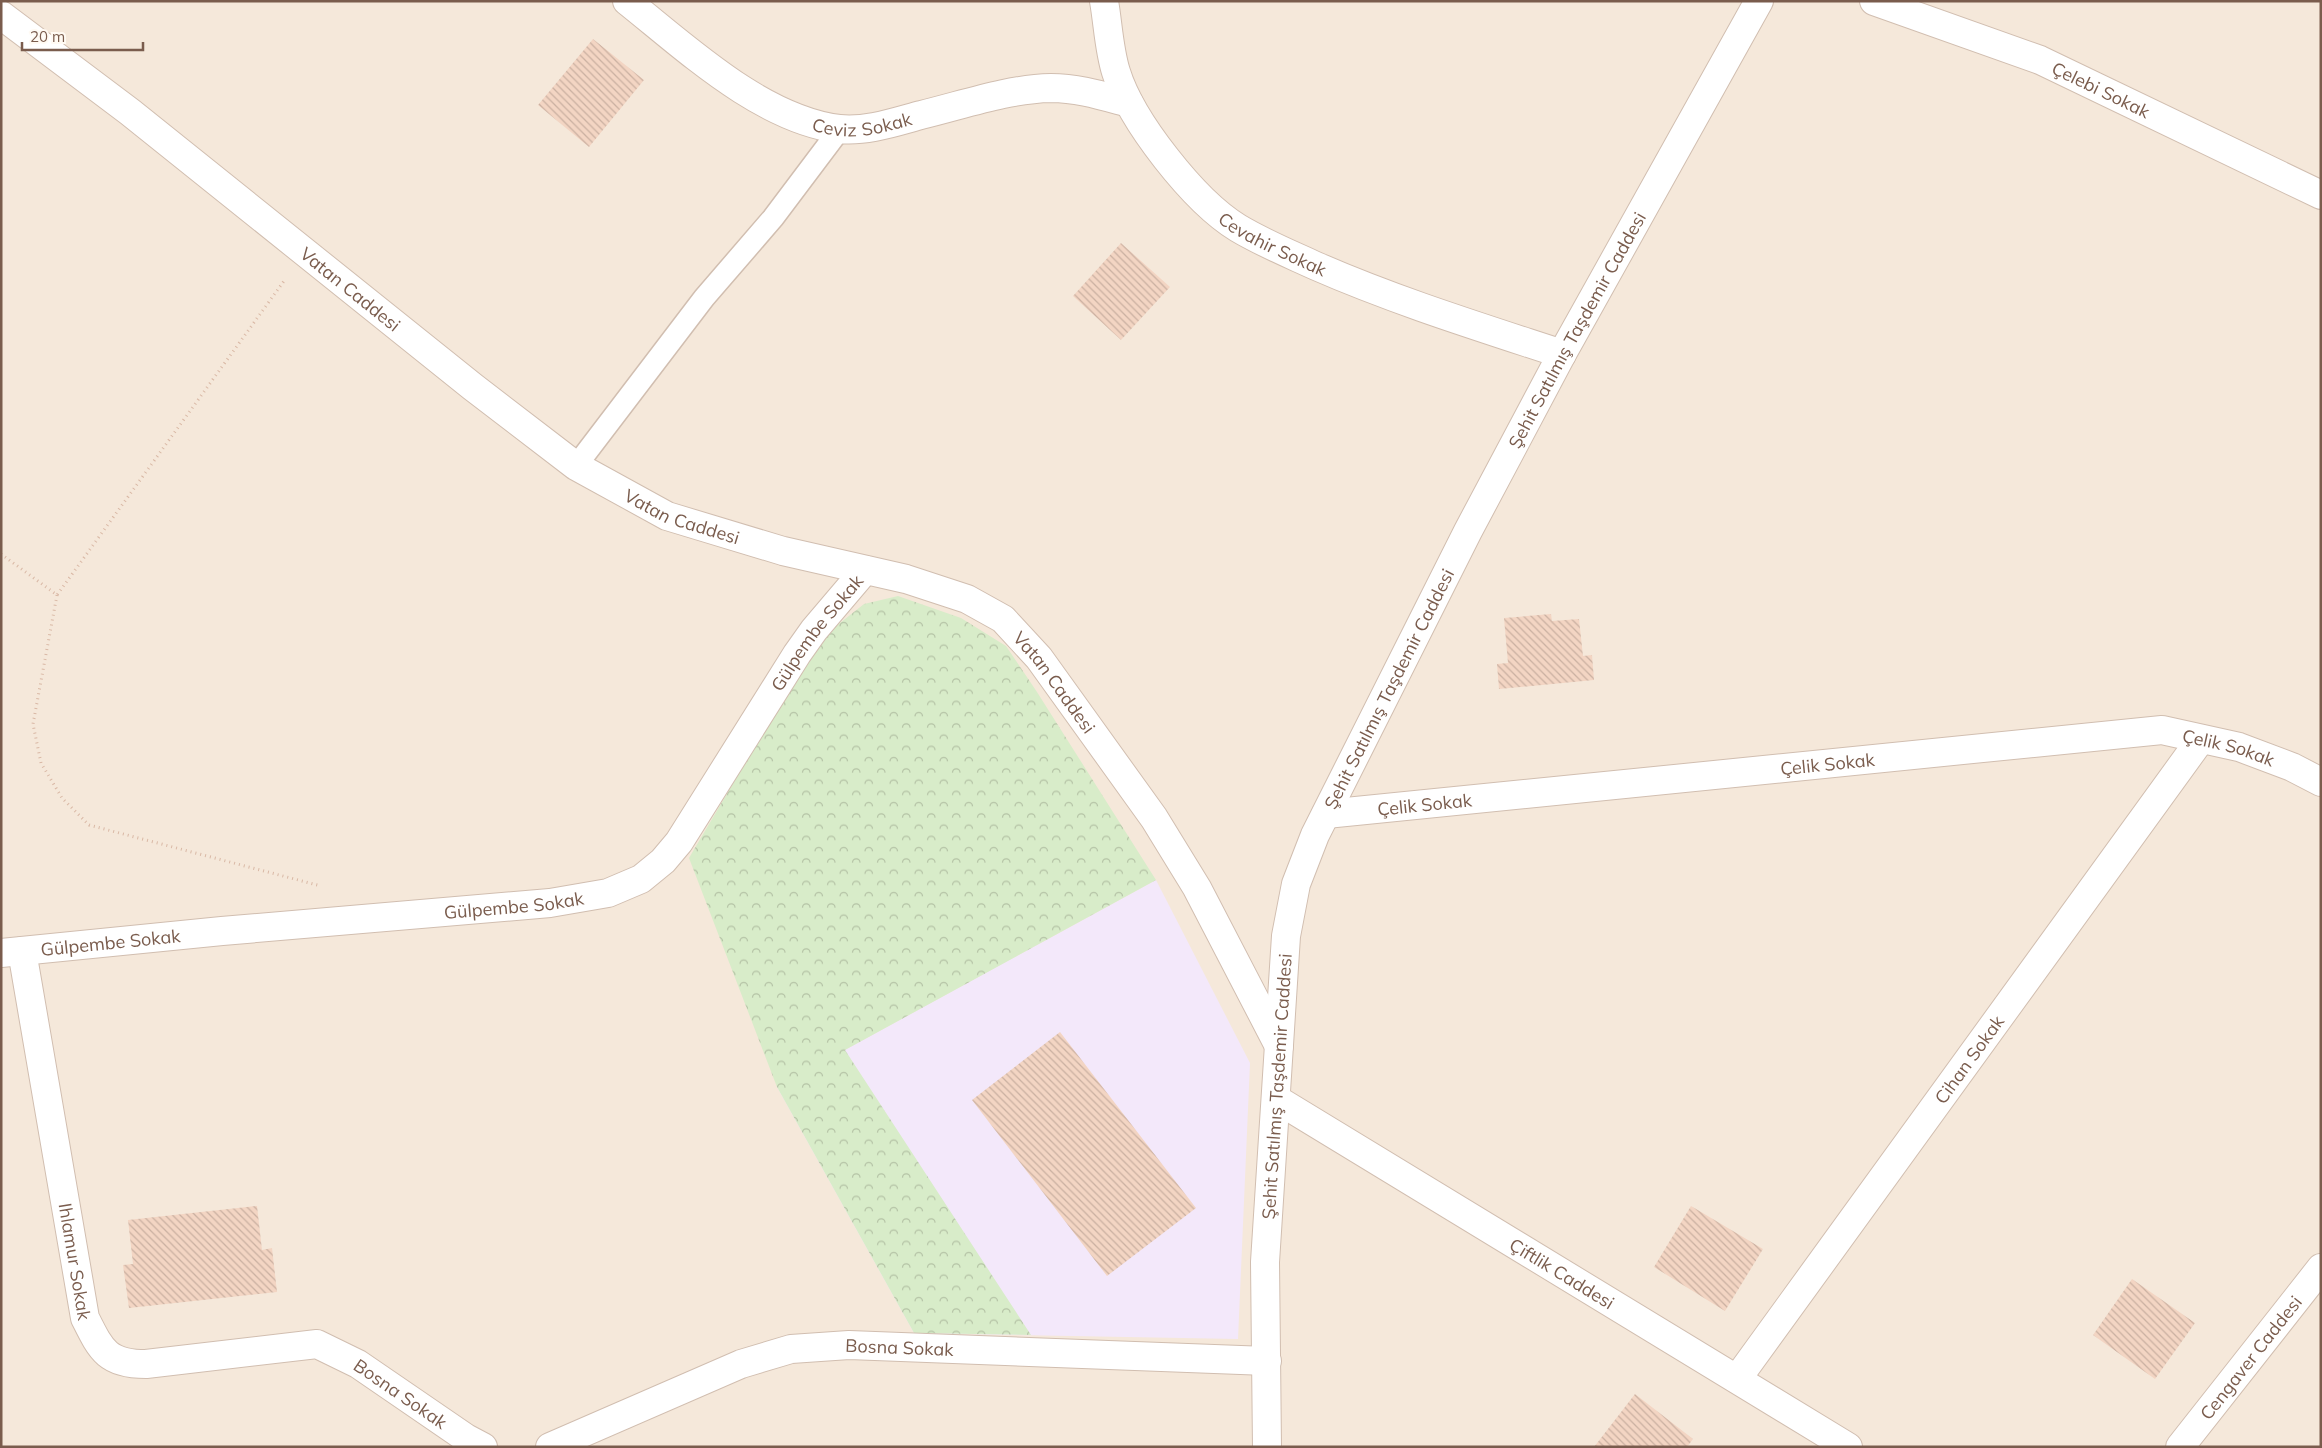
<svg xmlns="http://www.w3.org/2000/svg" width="2322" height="1448" viewBox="0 0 2322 1448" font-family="Mulish,sans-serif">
<defs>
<pattern id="forest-crowns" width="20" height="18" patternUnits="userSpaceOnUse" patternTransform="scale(1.25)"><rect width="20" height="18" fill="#d8ecc9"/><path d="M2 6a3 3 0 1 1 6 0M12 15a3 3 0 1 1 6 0" fill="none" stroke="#b4c2a5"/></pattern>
<pattern id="building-back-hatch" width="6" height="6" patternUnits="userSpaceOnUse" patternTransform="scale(1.25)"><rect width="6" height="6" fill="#f3d5c3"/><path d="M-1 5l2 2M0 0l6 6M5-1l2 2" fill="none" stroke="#cab0a1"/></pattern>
</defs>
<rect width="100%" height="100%" fill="#fdf6ec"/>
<path fill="#f5e8da" d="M1,1H2321V1447H1Z"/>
<path fill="#f3e8fa" d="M1156,880L1250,1063L1238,1339L914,1333L777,1087Z"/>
<path fill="url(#forest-crowns)" d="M898,596L961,618L1006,646L1037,692L1156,880L845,1050L1031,1335L914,1333L777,1087L689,858L806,660L826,634L864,604Z"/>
<path fill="url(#building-back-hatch)" d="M593,39L644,80L589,147L538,105Z
M1121,243L1170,287L1121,340L1073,296Z
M1551,614L1552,621L1579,619L1583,656L1592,655L1594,680L1499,689L1497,664L1508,663L1504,618Z
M1060,1032L1196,1208L1107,1276L972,1100Z
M257,1206L262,1250L272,1248L277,1292L129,1308L123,1265L133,1264L128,1220Z
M1691,1206L1763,1249L1725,1311L1654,1267Z
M2132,1279L2195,1323L2155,1379L2093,1335Z
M1635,1394L1693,1439L1687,1447H1594Z"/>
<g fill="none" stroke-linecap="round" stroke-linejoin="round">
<g stroke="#d1beb0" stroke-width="24">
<path id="service" d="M576,466L704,298L773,218L840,129"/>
</g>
<g stroke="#d1beb0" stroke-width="30">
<g id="minor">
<path id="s1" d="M627,1C686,48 761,119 839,129C866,132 895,122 921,115C963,105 1007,89 1051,88C1078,88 1103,96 1129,103"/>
<path id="s2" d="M1104,1C1108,24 1109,50 1116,72C1131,121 1194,201 1238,228C1263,243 1290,254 1316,266C1396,301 1480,327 1562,354"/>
<path id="s3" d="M1874,1L2040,60L2321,195"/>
<path id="s4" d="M1326,814L2162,730L2239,747L2292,767L2321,782"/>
<path id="s5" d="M22,951L85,1318C101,1350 107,1364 146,1364L317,1344L358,1364L466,1438L483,1447"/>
<path id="s6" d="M1,953L222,931L550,903L608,893L641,879L663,861L679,842L797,654L814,630L865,570"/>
<path id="s7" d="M1737,1379L2201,739"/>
<path id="s8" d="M550,1447L741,1364L791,1349L849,1345L1267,1361"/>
</g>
</g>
<g stroke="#d1beb0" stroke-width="30">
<g id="tertiary">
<path id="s9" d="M1,15L130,112L473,387L576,466L667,516L783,551L906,579L967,599L1003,619L1039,658L1154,818L1197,888L1279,1046"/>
<path id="s10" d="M1276,1099L1848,1447"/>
<path id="s11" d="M1267,1447L1265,1262L1286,936L1296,884L1315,835L1468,531L1562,354L1759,1"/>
<path id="s12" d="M2180,1447L2321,1268"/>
</g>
</g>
<path stroke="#d9b8a5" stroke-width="3" stroke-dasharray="1 4" stroke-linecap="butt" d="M1,554L57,595L284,281
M57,595L33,724L41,763L62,798L89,825L321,886"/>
<use href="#service" stroke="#fff" stroke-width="21"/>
<use href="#minor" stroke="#fff" stroke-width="28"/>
<use href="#tertiary" stroke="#fff" stroke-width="28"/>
</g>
<g text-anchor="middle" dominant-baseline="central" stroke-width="4" stroke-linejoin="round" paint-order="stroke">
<g font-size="18" fill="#7a5c4d" stroke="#fffaf3">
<text stroke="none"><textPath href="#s3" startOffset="244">Çelebi Sokak</textPath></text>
<text stroke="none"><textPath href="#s1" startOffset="274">Ceviz Sokak</textPath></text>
<text stroke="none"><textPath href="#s2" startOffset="311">Cevahir Sokak</textPath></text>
<text stroke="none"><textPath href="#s9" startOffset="444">Vatan Caddesi</textPath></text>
<text stroke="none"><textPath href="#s11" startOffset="1186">Şehit Satılmış Taşdemir Caddesi</textPath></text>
<text stroke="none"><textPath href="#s9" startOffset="849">Vatan Caddesi</textPath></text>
<text stroke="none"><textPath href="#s6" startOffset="950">Gülpembe Sokak</textPath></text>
<text stroke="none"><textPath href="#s9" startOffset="1269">Vatan Caddesi</textPath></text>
<text stroke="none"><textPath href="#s11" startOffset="781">Şehit Satılmış Taşdemir Caddesi</textPath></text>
<text stroke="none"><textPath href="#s4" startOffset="909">Çelik Sokak</textPath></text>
<text stroke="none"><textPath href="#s4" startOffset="504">Çelik Sokak</textPath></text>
<text stroke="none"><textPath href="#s4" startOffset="99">Çelik Sokak</textPath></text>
<text stroke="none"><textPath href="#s6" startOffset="515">Gülpembe Sokak</textPath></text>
<text stroke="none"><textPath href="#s6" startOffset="110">Gülpembe Sokak</textPath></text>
<text stroke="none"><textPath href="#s7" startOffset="395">Cihan Sokak</textPath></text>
<text stroke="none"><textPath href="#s11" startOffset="361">Şehit Satılmış Taşdemir Caddesi</textPath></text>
<text stroke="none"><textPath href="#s5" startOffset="315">Ihlamur Sokak</textPath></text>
<text stroke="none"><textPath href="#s10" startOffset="335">Çiftlik Caddesi</textPath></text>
<text stroke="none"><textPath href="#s8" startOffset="369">Bosna Sokak</textPath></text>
<text stroke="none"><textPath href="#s12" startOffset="114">Cengaver Caddesi</textPath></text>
<text stroke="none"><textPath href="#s5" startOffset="725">Bosna Sokak</textPath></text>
</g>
</g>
<rect width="2322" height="1448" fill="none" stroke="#7a5c4d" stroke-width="5"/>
<path d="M22 42v8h121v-8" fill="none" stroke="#7a5c4d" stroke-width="2.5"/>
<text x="30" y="42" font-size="15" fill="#7a5c4d" stroke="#fffaf3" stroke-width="4" paint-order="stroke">20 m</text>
</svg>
